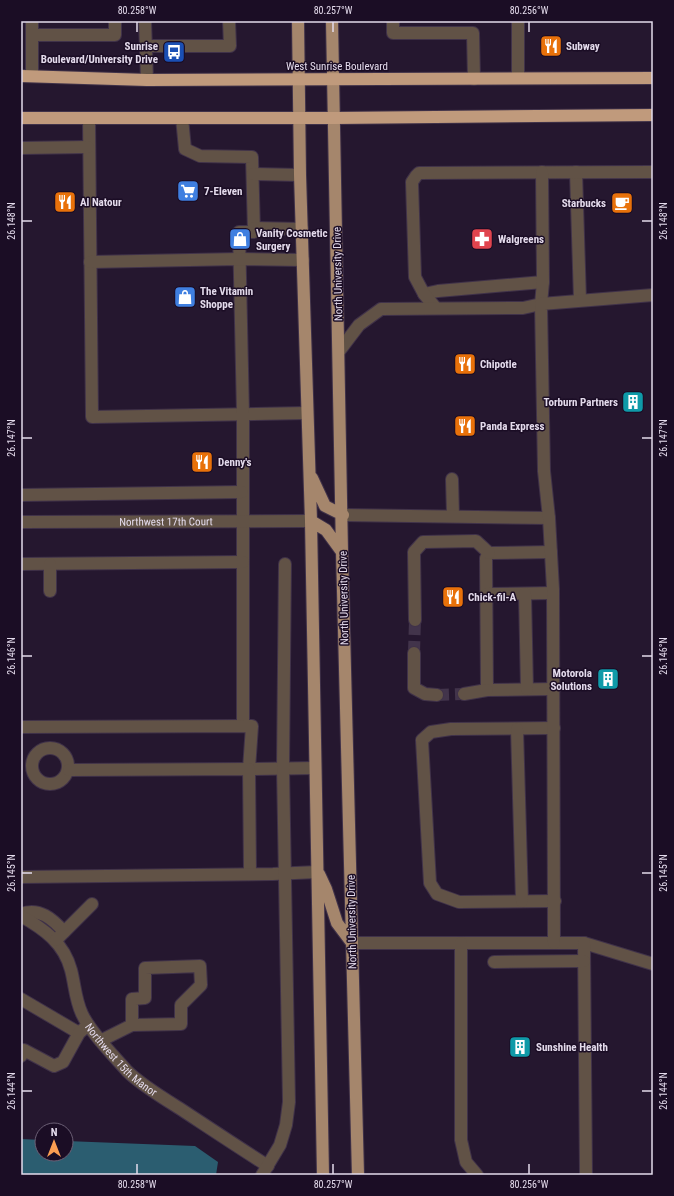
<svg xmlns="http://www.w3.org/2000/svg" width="674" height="1196" viewBox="0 0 674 1196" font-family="'Roboto Condensed',sans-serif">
<rect width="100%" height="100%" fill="#25172f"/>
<path fill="#2b5d70" d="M21,1139L42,1140V1154H66V1141L195,1146L218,1162L216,1175H21Z"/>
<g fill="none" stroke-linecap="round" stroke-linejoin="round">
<path stroke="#42344b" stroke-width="12" stroke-dasharray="12 6" stroke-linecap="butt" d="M414,653L415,620
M437,695L464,694"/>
<g stroke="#403249" stroke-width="14">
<g id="minor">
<path d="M145,21L147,80"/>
<path d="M393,21V33H473L474,79"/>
<path d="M518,21V78"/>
<path d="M32,35H115V21"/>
<path d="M146,46H230L229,21"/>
<path d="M32,76V21"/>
<path d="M89,118L92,417L307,413"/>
<path d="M182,118L185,149L200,156L252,157L254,232H239L243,414V726"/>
<path d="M21,148L88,147"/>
<path d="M576,172L580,300"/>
<path d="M253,174L300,175"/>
<path d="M254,228L302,229"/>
<path d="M90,262L239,259L303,260"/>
<path d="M424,294L438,291L543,282"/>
<path d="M435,307L424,294L415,277L412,182L416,176L419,173L653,172"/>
<path d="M340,350L359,325L381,309L523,308L541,304L543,282L542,172"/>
<path d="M452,479L453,515"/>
<path d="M21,495L242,492"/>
<path d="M343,515L549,518"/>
<path id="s1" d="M21,522L311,521"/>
<path d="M551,552L489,553L486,558L487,690L554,689"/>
<path d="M21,564L243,562"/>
<path d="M50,564V591"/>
<path d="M487,594L553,593"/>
<path d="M525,594L527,689"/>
<path d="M415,620L414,552L423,542L476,541L489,553"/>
<path d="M414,653V688L425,694L437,695"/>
<path d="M464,694L487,690"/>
<path d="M21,727L252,726L249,769L315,768"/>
<path d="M554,728L451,729L431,732L422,740L430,883L437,894L459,902L555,901"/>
<path d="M517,729L522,901"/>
<circle cx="50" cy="766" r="18"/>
<path d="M69,770L249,769L250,874"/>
<path d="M21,877L273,874L317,872"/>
<path d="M21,914C39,907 53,919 64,932"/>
<path id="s2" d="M21,916C44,929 64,943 71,970C75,985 75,999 82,1014C91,1033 113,1055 127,1071C140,1084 163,1098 179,1108C208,1127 238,1147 268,1166"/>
<path d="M56,940L92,904"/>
<path d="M352,943H584L653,964"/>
<path d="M461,943V1140L466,1162L477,1175"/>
<path d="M554,943L553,589L549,518L544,471L541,304L653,295"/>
<path d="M584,943L586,1175"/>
<path d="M494,962L584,961"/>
<path d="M21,999L79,1033"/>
<path d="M102,1040L132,1025L181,1024V1005L201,985L200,966L145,968V998L132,999V1025"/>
<path d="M21,1056L24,1050L54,1066L63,1062L79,1033L88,1025"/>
<path d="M262,1175L280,1145L286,1125L289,1102L283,768L285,564"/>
</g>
</g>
<g stroke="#403249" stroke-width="14">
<path id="major" d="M298,21L300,175L311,521L323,1175
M332,21L342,552L358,1175
M312,478L325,506L343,515
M311,521L326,530L342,552
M319,874L326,889L337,923L352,943"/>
</g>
<g stroke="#403249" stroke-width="14">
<path id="highway" d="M21,76L147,80L653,78
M21,118H335L653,115"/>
</g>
<use href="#minor" stroke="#615246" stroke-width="12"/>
<use href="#major" stroke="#a5866c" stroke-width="12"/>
<use href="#highway" stroke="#c09a7c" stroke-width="12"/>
</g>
<path fill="none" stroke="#e4dbec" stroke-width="1.5" d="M137,22V32M333,22V32M529,22V32M22,221H32M642,221H652M22,438H32M642,438H652M22,656H32M642,656H652M22,873H32M642,873H652M22,1091H32M642,1091H652M137,1164V1174M333,1164V1174M529,1164V1174"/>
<defs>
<g id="restaurant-square" transform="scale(1.15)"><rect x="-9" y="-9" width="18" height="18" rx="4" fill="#e8710a" stroke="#1b0d25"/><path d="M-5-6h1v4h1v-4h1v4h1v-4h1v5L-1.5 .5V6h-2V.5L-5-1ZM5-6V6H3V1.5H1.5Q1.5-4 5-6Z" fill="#fff"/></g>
<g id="bus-square" transform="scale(1.15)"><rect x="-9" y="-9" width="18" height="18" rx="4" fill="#1a4fb4" stroke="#1b0d25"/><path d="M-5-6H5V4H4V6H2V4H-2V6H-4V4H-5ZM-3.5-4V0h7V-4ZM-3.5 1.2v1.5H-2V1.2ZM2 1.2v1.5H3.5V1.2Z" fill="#fff"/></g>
<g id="supermarket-square" transform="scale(1.15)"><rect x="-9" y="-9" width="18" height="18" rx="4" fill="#3f7fe0" stroke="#1b0d25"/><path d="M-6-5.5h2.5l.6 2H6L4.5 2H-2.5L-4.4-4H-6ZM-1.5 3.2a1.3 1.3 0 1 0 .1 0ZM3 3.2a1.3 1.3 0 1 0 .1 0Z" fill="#fff"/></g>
<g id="cafe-square" transform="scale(1.15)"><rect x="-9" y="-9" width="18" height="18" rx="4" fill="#e8710a" stroke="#1b0d25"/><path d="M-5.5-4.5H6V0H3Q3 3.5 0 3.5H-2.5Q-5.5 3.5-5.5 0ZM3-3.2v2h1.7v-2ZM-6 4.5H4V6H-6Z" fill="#fff"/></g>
<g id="shop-square" transform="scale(1.15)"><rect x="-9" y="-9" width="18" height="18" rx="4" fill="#3f7fe0" stroke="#1b0d25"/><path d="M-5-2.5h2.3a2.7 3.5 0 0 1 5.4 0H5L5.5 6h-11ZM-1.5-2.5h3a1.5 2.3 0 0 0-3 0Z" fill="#fff"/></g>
<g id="pharmacy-square" transform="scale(1.15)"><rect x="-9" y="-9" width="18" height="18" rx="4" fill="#e0444e" stroke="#1b0d25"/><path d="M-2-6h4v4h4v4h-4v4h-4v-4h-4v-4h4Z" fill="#fff"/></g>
<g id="building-square" transform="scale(1.15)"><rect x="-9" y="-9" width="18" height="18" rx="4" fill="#0f9aa8" stroke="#1b0d25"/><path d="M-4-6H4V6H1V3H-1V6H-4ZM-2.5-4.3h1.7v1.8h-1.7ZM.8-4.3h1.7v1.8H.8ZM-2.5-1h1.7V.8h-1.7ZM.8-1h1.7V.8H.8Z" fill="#fff"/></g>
</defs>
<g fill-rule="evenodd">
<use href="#restaurant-square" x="551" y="46"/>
<use href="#bus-square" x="174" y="52"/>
<use href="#supermarket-square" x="188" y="191"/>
<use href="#restaurant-square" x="65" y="202"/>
<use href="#cafe-square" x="622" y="203"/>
<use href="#shop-square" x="240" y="239"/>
<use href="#pharmacy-square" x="482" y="239"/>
<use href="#shop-square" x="185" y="297"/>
<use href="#restaurant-square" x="465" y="364"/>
<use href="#building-square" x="633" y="402"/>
<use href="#restaurant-square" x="465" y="426"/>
<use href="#restaurant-square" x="202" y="462"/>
<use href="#restaurant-square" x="453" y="597"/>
<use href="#building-square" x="608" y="679"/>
<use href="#building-square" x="520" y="1047"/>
</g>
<g text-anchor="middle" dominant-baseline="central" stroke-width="3" stroke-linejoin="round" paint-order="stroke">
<g font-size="11" font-weight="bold" fill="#e4dbec" stroke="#1b0d25" text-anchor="start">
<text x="158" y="46" text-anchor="end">Sunrise<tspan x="158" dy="13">Boulevard/University Drive</tspan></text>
<text x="566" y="46">Subway</text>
<text x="204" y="191">7-Eleven</text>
<text x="80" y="202">Al Natour</text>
<text x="606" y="203" text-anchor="end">Starbucks</text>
<text x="256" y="233">Vanity Cosmetic<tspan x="256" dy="13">Surgery</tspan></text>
<text x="498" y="239">Walgreens</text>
<text x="200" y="291">The Vitamin<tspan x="200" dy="13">Shoppe</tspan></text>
<text x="480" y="364">Chipotle</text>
<text x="618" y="402" text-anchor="end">Torburn Partners</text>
<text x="480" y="426">Panda Express</text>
<text x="218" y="462">Denny's</text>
<text x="468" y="597">Chick-fil-A</text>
<text x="592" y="673" text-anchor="end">Motorola<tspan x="592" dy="13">Solutions</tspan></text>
<text x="536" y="1047">Sunshine Health</text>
</g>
<g font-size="11" fill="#e4dbec" stroke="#1b0d25">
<text x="337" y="66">West Sunrise Boulevard</text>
<text transform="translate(338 274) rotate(-91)">North University Drive</text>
<text stroke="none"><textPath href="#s1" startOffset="145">Northwest 17th Court</textPath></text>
<text transform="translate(344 598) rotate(-91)">North University Drive</text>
<text transform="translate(352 922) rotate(-91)">North University Drive</text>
<text stroke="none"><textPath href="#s2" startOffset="182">Northwest 15th Manor</textPath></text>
</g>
</g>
<rect width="674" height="1196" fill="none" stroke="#1b0d25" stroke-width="44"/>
<g transform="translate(54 1142)"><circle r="19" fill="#1b0d25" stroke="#6b5f75"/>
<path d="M0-3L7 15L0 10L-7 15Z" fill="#fc9e52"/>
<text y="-6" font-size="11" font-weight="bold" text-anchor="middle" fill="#e4dbec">N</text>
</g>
<rect x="22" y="22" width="630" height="1152" fill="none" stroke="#e4dbec" stroke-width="1.5"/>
<g font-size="10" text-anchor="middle" fill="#e4dbec">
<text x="137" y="14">80.258°W</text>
<text x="333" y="14">80.257°W</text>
<text x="529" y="14">80.256°W</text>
<text transform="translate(11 221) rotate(-90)" y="4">26.148°N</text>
<text transform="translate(663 221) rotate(-90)" y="4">26.148°N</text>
<text transform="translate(11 438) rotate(-90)" y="4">26.147°N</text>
<text transform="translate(663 438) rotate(-90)" y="4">26.147°N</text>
<text transform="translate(11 656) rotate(-90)" y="4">26.146°N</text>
<text transform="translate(663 656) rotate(-90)" y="4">26.146°N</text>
<text transform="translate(11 873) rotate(-90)" y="4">26.145°N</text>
<text transform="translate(663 873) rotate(-90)" y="4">26.145°N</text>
<text transform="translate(11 1091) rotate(-90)" y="4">26.144°N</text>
<text transform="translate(663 1091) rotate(-90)" y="4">26.144°N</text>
<text x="137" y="1188">80.258°W</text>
<text x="333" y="1188">80.257°W</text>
<text x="529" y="1188">80.256°W</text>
</g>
</svg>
